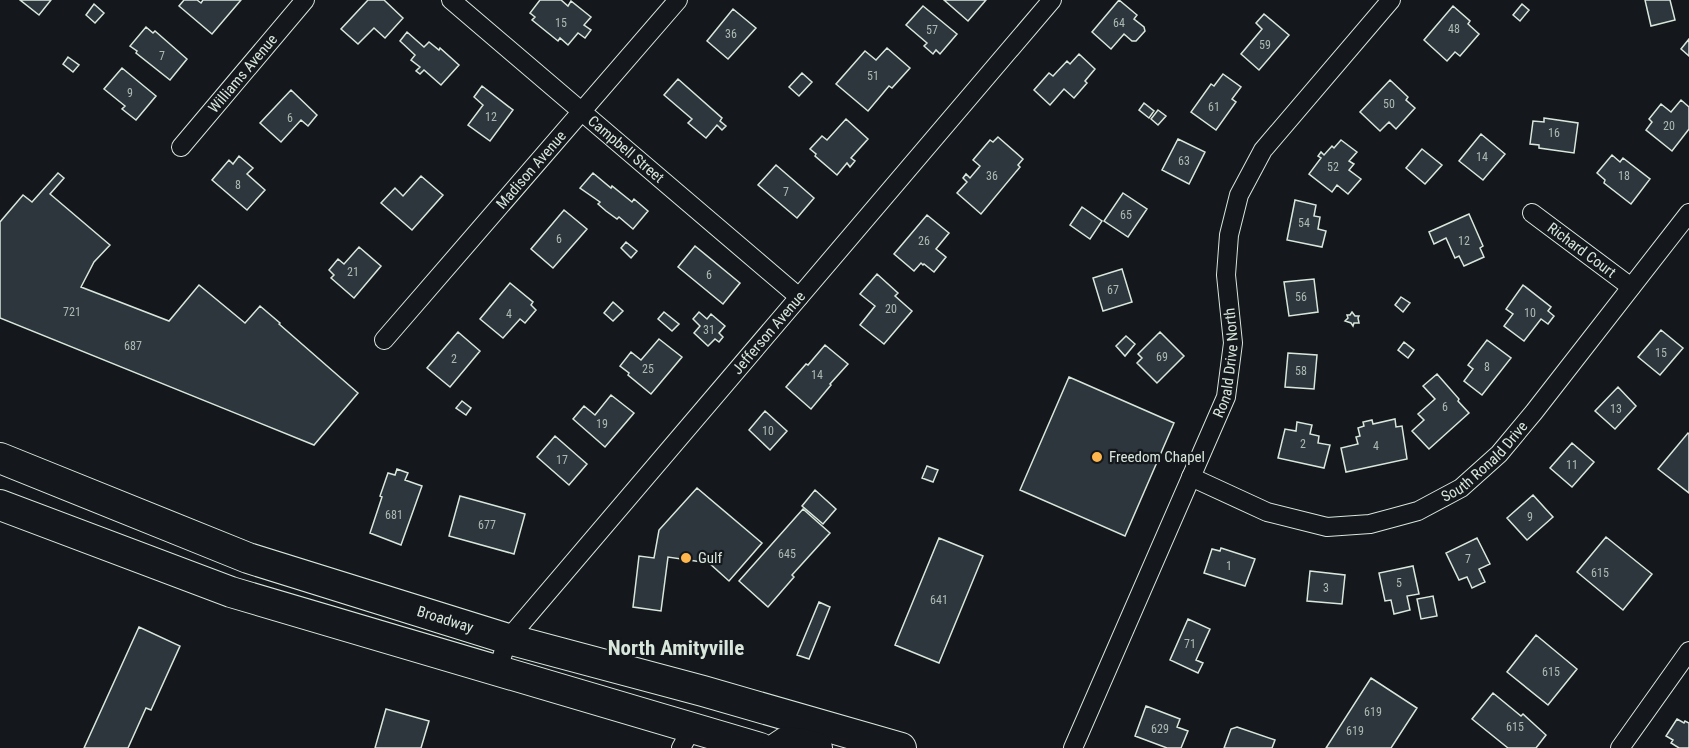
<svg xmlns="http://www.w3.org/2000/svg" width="1689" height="748" viewBox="0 0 1689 748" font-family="'Roboto Condensed',sans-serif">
<rect width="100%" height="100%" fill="#14181c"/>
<path fill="#2c363c" stroke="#d8e6dc" stroke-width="1.5" d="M20,0H51L39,15Z
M184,0H197L201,3L203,0H241L212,34L179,6Z
M368,0H384L403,18L385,38L374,28L358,44L341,29Z
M540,0H561L568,6L571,1L591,17L584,25L591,30L585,38L578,33L568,45L560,38L558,41L532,20L535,17L530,13Z
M944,0H986L968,21Z
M1119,0L1137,15L1134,19L1144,27L1145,31L1136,41H1132L1124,34L1111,49L1092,32Z
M1645,0H1670L1675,20L1651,26Z
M94,4L104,13L95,23L86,15Z
M1522,4L1529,10L1520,21L1513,15Z
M923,6L957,34L940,54L936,50L933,54L924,46L927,43L906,25Z
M1453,6L1470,21L1468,24L1479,34L1460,56L1455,52L1447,61L1424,40Z
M733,9L756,28L728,59L707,41Z
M1264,14L1289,35L1259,70L1241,54L1262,29L1256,23Z
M146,27L153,33L155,31L187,59L170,80L136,53L137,51L130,46Z
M407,32L424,47L429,42L439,50L440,48L459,65L441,85L424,70L420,74L416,71L420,67L411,60L415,55L400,41Z
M1689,39V56L1681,49Z
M887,48L910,68L892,88L889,86L868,111L836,84L865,51L876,60Z
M1079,54L1095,69L1085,81L1087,83L1074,98L1064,89L1050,105L1034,90L1049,73L1053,76L1067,61L1070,64Z
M68,57L79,65L73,72L63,64Z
M122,68L156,96L136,120L122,109L125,106L104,89Z
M802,73L812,82L799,96L789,87Z
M1223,74L1241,87L1232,99L1236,102L1216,130L1191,112L1211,84L1214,86Z
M678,79L722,118L720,121L726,126L722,130L717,125L706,138L688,123L692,119L664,95Z
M1390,80L1408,97L1406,100L1415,108L1396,129L1389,122L1380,131L1360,112Z
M482,86L513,110L490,141L468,125L483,105L474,97Z
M291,90L317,115L308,126L301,120L281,142L260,123Z
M1681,100L1689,107V129L1672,151L1646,130L1652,122L1649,119L1661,104L1671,112Z
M1144,103L1154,111L1149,118L1139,110Z
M1158,110L1166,116L1158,125L1151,119Z
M1544,118L1578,123L1574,153L1539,148V145L1530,144L1533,121L1544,122Z
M846,119L868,139L851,158L855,161L850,167L847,163L837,175L815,156L816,154L810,149L822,136L827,140Z
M1481,134L1505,154L1483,180L1459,161Z
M998,137L1023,159L1018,165L1020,167L981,214L957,193L967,182L963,178L966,174L970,178L980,166L973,160L990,140L993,142Z
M1178,139L1205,152L1189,184L1162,170Z
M1341,140L1357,152L1349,161L1354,164L1349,170L1361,179L1348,194L1337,185L1332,192L1309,174L1321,158L1318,156L1321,152L1324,155L1332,146L1334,148Z
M1422,149L1442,165L1425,184L1406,168Z
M1612,155L1620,162L1623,158L1650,179L1631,204L1604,183L1605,180L1597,173Z
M239,156L253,168L247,174L265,190L247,210L212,180L229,160L233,164Z
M776,165L814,198L797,218L758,185Z
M58,173L64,178L50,194L110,245L94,262L81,287L169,321L199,285L245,323L260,306L280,323L279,324L358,393L314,445L0,318V222L23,195L32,202Z
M593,173L611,188L612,186L632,202L634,199L648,211L633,229L619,217L617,219L606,211L598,204L600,202L580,188Z
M421,176L443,195L412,230L381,203L395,188L403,196Z
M1123,193L1147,209L1128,237L1104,221Z
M1295,200L1316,205L1314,216L1320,217L1318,229L1326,231L1322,247L1287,240Z
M1082,207L1102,221L1090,239L1070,225Z
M564,210L587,229L553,268L531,249Z
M1469,214L1483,246L1480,248L1484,257L1464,266L1459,256L1455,258L1446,238L1434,244L1429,232Z
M927,215L949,233L936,249L946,257L934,272L924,264L923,265L921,263L914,271L894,254Z
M626,242L637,251L631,258L621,248Z
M695,246L740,283L723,304L678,267Z
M359,247L381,266L354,298L331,278L334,275L329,270L338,259L344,264Z
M1122,269L1132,302L1103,311L1093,278Z
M877,274L898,293L895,296L912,311L884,344L860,325L875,306L860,294Z
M1314,279L1318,312L1289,316L1284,282Z
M510,283L533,302L531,305L536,310L525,323L520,319L503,338L480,319Z
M1523,285L1551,307L1548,311L1554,316L1548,324L1541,319L1524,341L1504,326L1513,314L1506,309Z
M1401,297L1410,303L1403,312L1395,305Z
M613,302L623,311L613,321L604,313Z
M664,312L679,324L672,331L658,319Z
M699,312L707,319L711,314L725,326L719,333L723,337L719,342L715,339L708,346L694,333L700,326L693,319Z
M1352,312L1355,316H1359L1358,318L1359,323H1354L1353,326L1351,323L1345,321L1348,318L1347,315H1350Z
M1661,330L1683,348L1660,375L1638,357Z
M458,332L480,351L450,387L427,368Z
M1160,332L1184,356L1157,383L1137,363L1142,358L1138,354Z
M1126,336L1135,344L1125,356L1116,346Z
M659,339L682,357L651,394L628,375L629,373L620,366L631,352L641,360Z
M1487,340L1511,358L1482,395L1464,381L1473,369L1468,365Z
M1404,342L1414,350L1408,358L1398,350Z
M825,345L848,364L830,384L831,385L811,409L786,387L806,364L808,365Z
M1288,353L1317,355L1314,389L1285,387Z
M1437,374L1459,399L1458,401L1469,413L1429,449L1412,431L1424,420L1418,414L1435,399L1423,386Z
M1069,377L1174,423L1125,536L1020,490Z
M1618,387L1636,406L1615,429L1595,411Z
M611,395L634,413L605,447L573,419L584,406L595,415Z
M462,401L471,408L466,415L456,408Z
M765,411L787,431L770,450L749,430Z
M1395,419L1396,427L1402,426L1407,459L1346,472L1341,448L1358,444L1356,437L1360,436L1358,428L1364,426L1363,422L1372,420L1373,424Z
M1297,422L1312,425L1310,434L1319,436L1318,443L1330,445L1324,468L1278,458L1285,429L1296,431Z
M1688,433L1689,434V493L1658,469Z
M555,436L587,464L569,485L537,457Z
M1572,443L1594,462L1572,487L1550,468Z
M927,466L938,470L933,482L922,478Z
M397,469L408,473L405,480L422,486L401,545L370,533L382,497L380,496L388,473L395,475Z
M697,488L762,543L729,581L709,563L668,557L661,611L633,607L639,556L654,558L659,530Z
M815,490L836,509L823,524L802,506Z
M1533,495L1553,517L1527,540L1507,518Z
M460,496L525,514L514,554L449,536Z
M803,509L830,533L792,575L794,577L768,607L739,581Z
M1606,537L1652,574L1623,610L1577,572Z
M939,538L983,556L939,663L895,645Z
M1477,538L1490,564L1479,569L1485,582L1472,588L1467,577L1459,580L1446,553Z
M1221,548L1255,559L1245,586L1204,573L1212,549L1220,551Z
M1413,566L1419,594L1407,596L1410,610L1394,614L1391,600L1385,601L1379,573Z
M1310,571L1345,575L1342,604L1307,601Z
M1433,596L1437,616L1421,619L1417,599Z
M819,602L830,607L809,659L797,655Z
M1188,619L1210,629L1196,660L1203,663L1198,673L1170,660Z
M139,627L180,646L151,710L146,708L128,748H84Z
M1536,635L1577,669L1548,705L1507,672Z
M1371,678L1417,708L1391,748H1326Z
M1493,693L1521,716L1523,714L1546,735L1536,748H1508L1472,719Z
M1146,706L1180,719L1177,727L1188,731L1181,748H1167L1135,736Z
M386,709L429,721L421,748H375Z
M1677,719L1684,723L1685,721L1689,723V748H1679L1671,743L1673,740L1666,736Z
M1237,727L1275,740L1272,748H1224L1231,729Z"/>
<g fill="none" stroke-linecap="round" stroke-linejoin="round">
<g stroke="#d8e6dc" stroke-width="20">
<g id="street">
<path id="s1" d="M451,0L799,297"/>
<path id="s2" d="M181,147L305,0"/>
<path id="s3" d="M1532,213L1631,287"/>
<path id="s4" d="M384,340L678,0"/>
<path id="s5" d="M1191,477L1267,512L1327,527L1370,524L1418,511L1461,488L1499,454L1534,412L1689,213"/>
<path id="s6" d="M497,671L508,639L1052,0"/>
<path d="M681,748L692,728"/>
<path id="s7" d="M1073,748L1226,397L1233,343L1226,275L1229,235L1239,195L1263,150L1391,0"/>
<path d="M1620,748L1689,651"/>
</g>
</g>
<g stroke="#d8e6dc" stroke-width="32">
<g id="primary">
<path id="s8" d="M0,458L248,558L508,639L703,691L901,748"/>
<path d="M0,505L231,592L760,748"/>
<path d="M777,748L786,742L803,744L817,748"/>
</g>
</g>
<use href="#street" stroke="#14181c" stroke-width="18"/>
<use href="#primary" stroke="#14181c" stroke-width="30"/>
</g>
<g fill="#ffb74d" stroke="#14181c" stroke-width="2">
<circle cx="1097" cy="457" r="6"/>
<circle cx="686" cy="558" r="6"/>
</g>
<g text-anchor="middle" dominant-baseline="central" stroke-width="4.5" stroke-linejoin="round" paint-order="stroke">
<g font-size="12" fill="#adbab4">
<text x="561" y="23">15</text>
<text x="1119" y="23">64</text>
<text x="1454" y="29">48</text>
<text x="932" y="30">57</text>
<text x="731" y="34">36</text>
<text x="1265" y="45">59</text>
<text x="162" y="56">7</text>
<text x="873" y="76">51</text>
<text x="130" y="93">9</text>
<text x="1389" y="104">50</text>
<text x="1214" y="107">61</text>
<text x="491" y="117">12</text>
<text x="290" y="118">6</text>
<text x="1669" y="126">20</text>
<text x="1554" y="133">16</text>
<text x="1482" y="157">14</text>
<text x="1184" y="161">63</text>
<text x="1333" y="167">52</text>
<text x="992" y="176">36</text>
<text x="1624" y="176">18</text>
<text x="238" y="185">8</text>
<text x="786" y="192">7</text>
<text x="1126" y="215">65</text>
<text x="1304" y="223">54</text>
<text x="559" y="239">6</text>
<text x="924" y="241">26</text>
<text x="1464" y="241">12</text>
<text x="353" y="272">21</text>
<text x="709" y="275">6</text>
<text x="1113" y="290">67</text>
<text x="1301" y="297">56</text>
<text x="891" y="309">20</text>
<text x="72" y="312">721</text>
<text x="1530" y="313">10</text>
<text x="509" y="314">4</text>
<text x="709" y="330">31</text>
<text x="133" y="346">687</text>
<text x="1661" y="353">15</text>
<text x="1162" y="357">69</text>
<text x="454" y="359">2</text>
<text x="1487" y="367">8</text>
<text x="648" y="369">25</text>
<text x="1301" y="371">58</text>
<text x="817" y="375">14</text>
<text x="1445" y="407">6</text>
<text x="1616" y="409">13</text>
<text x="602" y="424">19</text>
<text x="768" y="431">10</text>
<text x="1303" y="444">2</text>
<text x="1376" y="446">4</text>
<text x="562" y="460">17</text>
<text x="1572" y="465">11</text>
<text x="394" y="515">681</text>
<text x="1530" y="517">9</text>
<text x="487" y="525">677</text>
<text x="787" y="554">645</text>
<text x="1468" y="559">7</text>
<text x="1229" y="566">1</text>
<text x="1600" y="573">615</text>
<text x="1399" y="583">5</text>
<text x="1326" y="588">3</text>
<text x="939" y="600">641</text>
<text x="1190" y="644">71</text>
<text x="1551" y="672">615</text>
<text x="1373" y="712">619</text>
<text x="1515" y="727">615</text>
<text x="1160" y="729">629</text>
<text x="1355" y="731">619</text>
</g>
<g font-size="15" fill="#d8e6dc" stroke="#14181c">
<text stroke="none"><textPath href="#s2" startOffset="96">Williams Avenue</textPath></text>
<text stroke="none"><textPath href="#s1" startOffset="230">Campbell Street</textPath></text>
<text stroke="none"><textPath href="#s4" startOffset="225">Madison Avenue</textPath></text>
<text stroke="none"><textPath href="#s3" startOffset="62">Richard Court</textPath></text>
<text stroke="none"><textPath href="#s6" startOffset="436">Jefferson Avenue</textPath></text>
<text stroke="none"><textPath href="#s7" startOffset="417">Ronald Drive North</textPath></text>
<text stroke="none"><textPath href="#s5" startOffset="322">South Ronald Drive</textPath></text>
<text stroke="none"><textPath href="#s8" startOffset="474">Broadway</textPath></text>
</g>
<g font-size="15" fill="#d8e6dc" stroke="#14181c" text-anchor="start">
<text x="1109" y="457">Freedom Chapel</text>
<text x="698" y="558">Gulf</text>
</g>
<g font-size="21" font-weight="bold" fill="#d8e6dc" stroke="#14181c">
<text x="676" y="648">North Amityville</text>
</g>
</g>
</svg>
